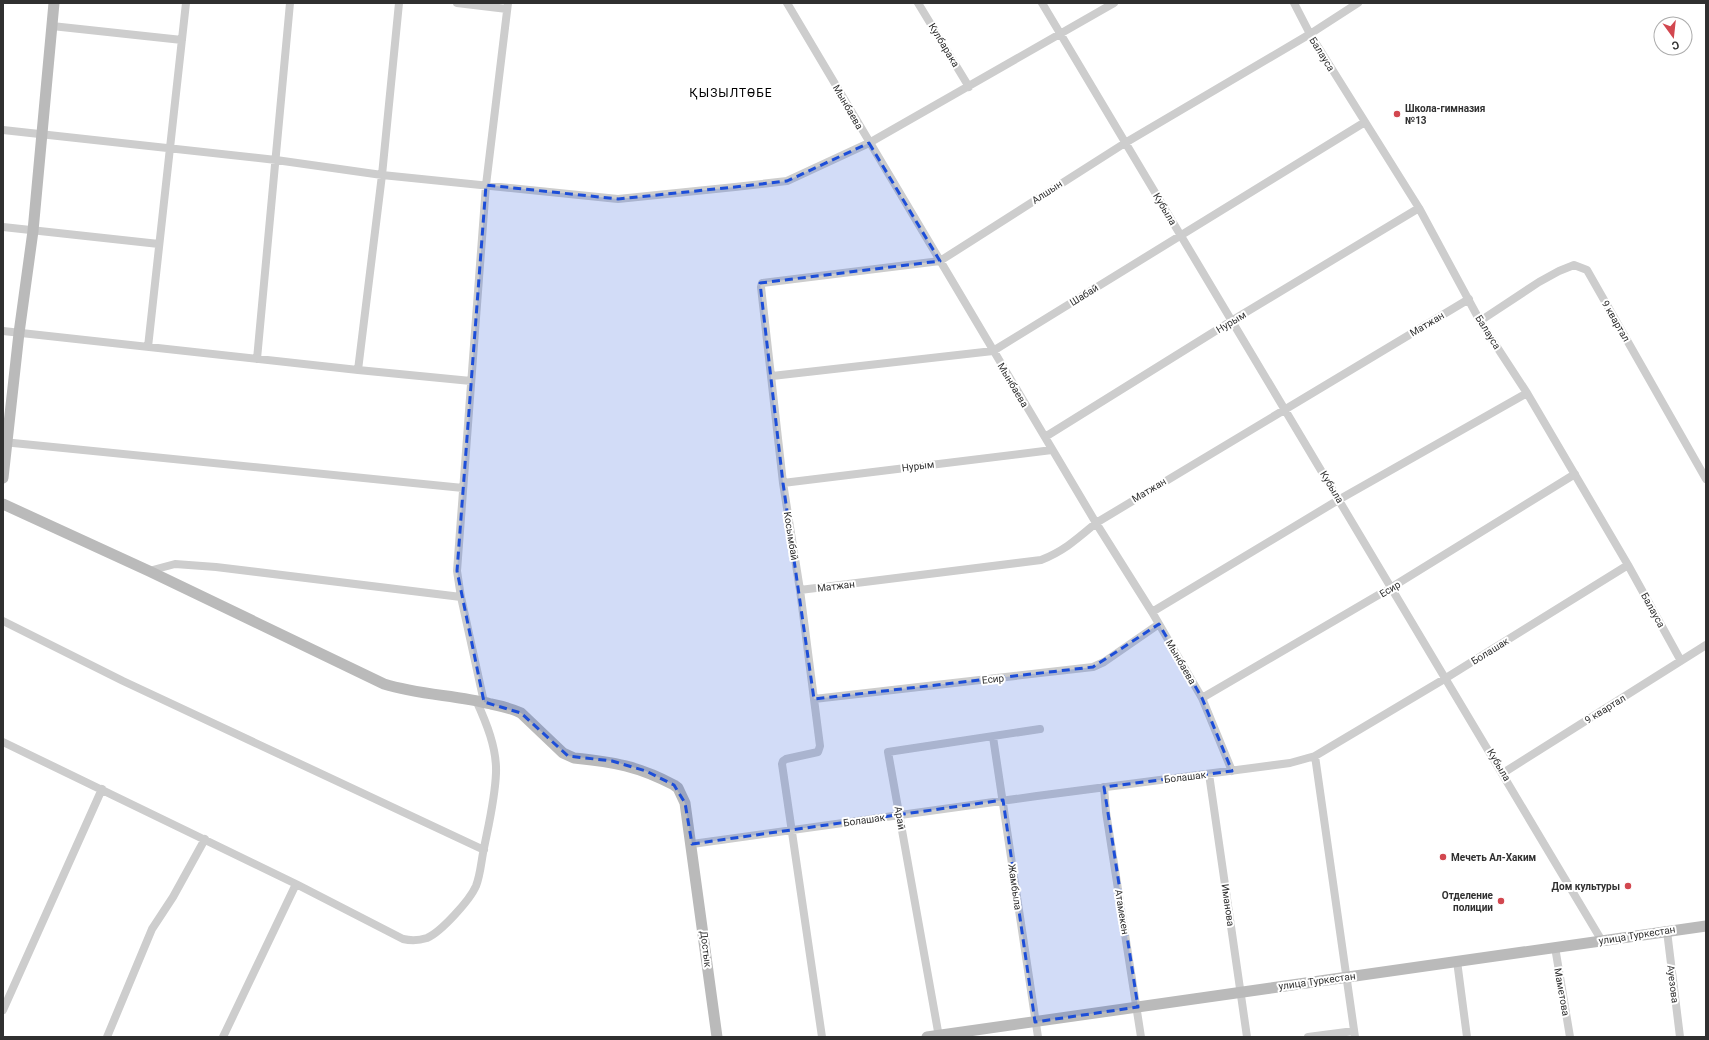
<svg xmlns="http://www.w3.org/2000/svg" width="1709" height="1040" viewBox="0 0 1709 1040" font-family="Roboto,sans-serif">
<rect width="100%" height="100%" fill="#fff"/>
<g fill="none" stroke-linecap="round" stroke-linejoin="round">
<path stroke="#cdcdcd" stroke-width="8" d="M457,3L507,9
M787,3L1096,523L1152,612L1202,698L1232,771
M918,3L969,87
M1042,3C1228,316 1417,627 1602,941
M1294,3L1310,34L1419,208L1480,321L1527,393L1628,565L1681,661
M52,26L182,40
M3,130L276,160L382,175L618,199L735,187L787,181L869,143L1114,3
M3,227L159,244
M1480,321L1539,282L1559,271L1574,265L1587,270L1706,479
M3,331L358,370L471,381
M148,347L186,3
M257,359L290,3
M358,370L382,175L399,3
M772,376L993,351L1365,122
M1045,437L1233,320L1419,208
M3,442L463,488
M783,483L1052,450
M149,571L175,564L216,567L461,597L484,702
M800,590L1041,560C1064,551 1077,539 1096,523L1469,299
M461,597L457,571L486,185L508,3
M1152,612L1340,499L1527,393
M3,621L123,681L484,850
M1202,698L1392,587L1575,474
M814,699L1093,667L1104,662L1159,624
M993,737L1038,1037
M3,742L296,884L403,939C411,941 418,941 427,938C441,932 470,900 476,886C480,876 481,864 483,853C488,827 495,800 496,773C497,748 486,722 476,700
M1315,756L1355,1037
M1503,773L1706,645
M1209,774L1247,1037
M1104,787L1106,812L1141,1037
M692,844L1037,796L1290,763L1315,756L1446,678L1628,565
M1667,931L1680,1037
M1555,947L1570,1037
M1457,961L1467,1037
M3,1010L102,789
M107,1037L152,929L173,897L205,839
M223,1037L296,884
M822,1037L782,764L783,761L786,759L818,752L820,746L800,590L783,483L761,287L762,283L940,261L1125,143L1310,34L1358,3
M939,1037L888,752L1040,729
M1308,1037L1354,1031"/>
<path stroke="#bababa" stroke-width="11" d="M3,478L19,333L33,231L54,3
M3,504L149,571L384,684C419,695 456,695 491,704C501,706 511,708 521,713L563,753L574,758C614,762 638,766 674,785L678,788L685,803L717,1037
M927,1037L1706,926"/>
</g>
<path fill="#1d4ed8" fill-opacity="0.2" stroke="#1d4ed8" stroke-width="3" stroke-dasharray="8 5" stroke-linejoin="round" d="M869,143L940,261L760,283L783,483L814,699L1093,667L1159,624L1202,698L1232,771L1104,787L1138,1007L1035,1022L1003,800L692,844L685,803L674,785L646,771L612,761L568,756L521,713L484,702L457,571L486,185L618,199L735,187L787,181Z"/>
<g fill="#d2474f" stroke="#fff" stroke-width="1.5">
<circle cx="1397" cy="114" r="4"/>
<circle cx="1443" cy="857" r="4"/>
<circle cx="1628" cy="886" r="4"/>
<circle cx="1501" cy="901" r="4"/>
</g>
<g text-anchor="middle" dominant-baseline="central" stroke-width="4" stroke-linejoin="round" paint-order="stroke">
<g font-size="10" fill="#303030" stroke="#fff">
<text transform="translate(944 45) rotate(59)">Кулбарака</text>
<text transform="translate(1322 54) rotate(58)">Балауса</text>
<text transform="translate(848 107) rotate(60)">Мынбаева</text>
<text transform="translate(1047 192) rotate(-33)">Алшын</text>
<text transform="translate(1165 209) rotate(59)">Кубыла</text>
<text transform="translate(1084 295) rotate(-32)">Шабай</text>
<text transform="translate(1616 321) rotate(60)">9 квартал</text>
<text transform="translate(1231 322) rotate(-31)">Нурым</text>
<text transform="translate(1427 324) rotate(-31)">Матжан</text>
<text transform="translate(1488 332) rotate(58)">Балауса</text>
<text transform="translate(1013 385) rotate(59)">Мынбаева</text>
<text transform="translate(918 466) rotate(-7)">Нурым</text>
<text transform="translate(1332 487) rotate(59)">Кубыла</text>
<text transform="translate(1149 490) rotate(-31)">Матжан</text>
<text transform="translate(791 536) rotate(81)">Косымбай</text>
<text transform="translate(836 586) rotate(-7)">Матжан</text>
<text transform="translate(1390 589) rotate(-31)">Есир</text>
<text transform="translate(1653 610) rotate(61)">Балауса</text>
<text transform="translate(1490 651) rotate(-32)">Болашак</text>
<text transform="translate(1181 662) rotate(60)">Мынбаева</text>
<text transform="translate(993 679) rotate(-6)">Есир</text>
<text transform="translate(1605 709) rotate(-32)">9 квартал</text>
<text transform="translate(1499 765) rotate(59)">Кубыла</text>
<text transform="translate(1185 777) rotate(-7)">Болашак</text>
<text transform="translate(900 818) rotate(80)">Арай</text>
<text transform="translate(864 820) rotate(-8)">Болашак</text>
<text transform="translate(1015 887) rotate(82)">Жамбыла</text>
<text transform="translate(1228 905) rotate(82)">Иманова</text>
<text transform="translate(1122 912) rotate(81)">Атамекен</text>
<text transform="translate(1637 935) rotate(-9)">улица Туркестан</text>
<text transform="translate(706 949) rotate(83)">Достык</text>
<text transform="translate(1317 981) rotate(-8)">улица Туркестан</text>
<text transform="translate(1673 984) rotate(83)">Ауезова</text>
<text transform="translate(1562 992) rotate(80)">Маметова</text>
</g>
<g font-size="10" font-weight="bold" fill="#303030" stroke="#fff" text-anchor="start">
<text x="1405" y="108">Школа-гимназия<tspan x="1405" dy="12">№13</tspan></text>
<text x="1451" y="857">Мечеть Ал-Хаким</text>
<text x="1620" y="886" text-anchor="end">Дом культуры</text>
<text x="1493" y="895" text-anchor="end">Отделение<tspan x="1493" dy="12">полиции</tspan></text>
</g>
<g font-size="12" letter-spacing="1" fill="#000" stroke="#fff">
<text x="731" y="93">ҚЫЗЫЛТӨБЕ</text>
</g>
</g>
<rect width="1709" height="1040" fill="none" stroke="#303030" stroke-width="8"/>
<g transform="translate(1673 36) rotate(165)"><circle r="19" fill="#ffffff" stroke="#acacac"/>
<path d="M0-3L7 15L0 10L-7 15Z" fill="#d2474f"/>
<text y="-6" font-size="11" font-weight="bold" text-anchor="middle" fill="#303030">С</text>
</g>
</svg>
